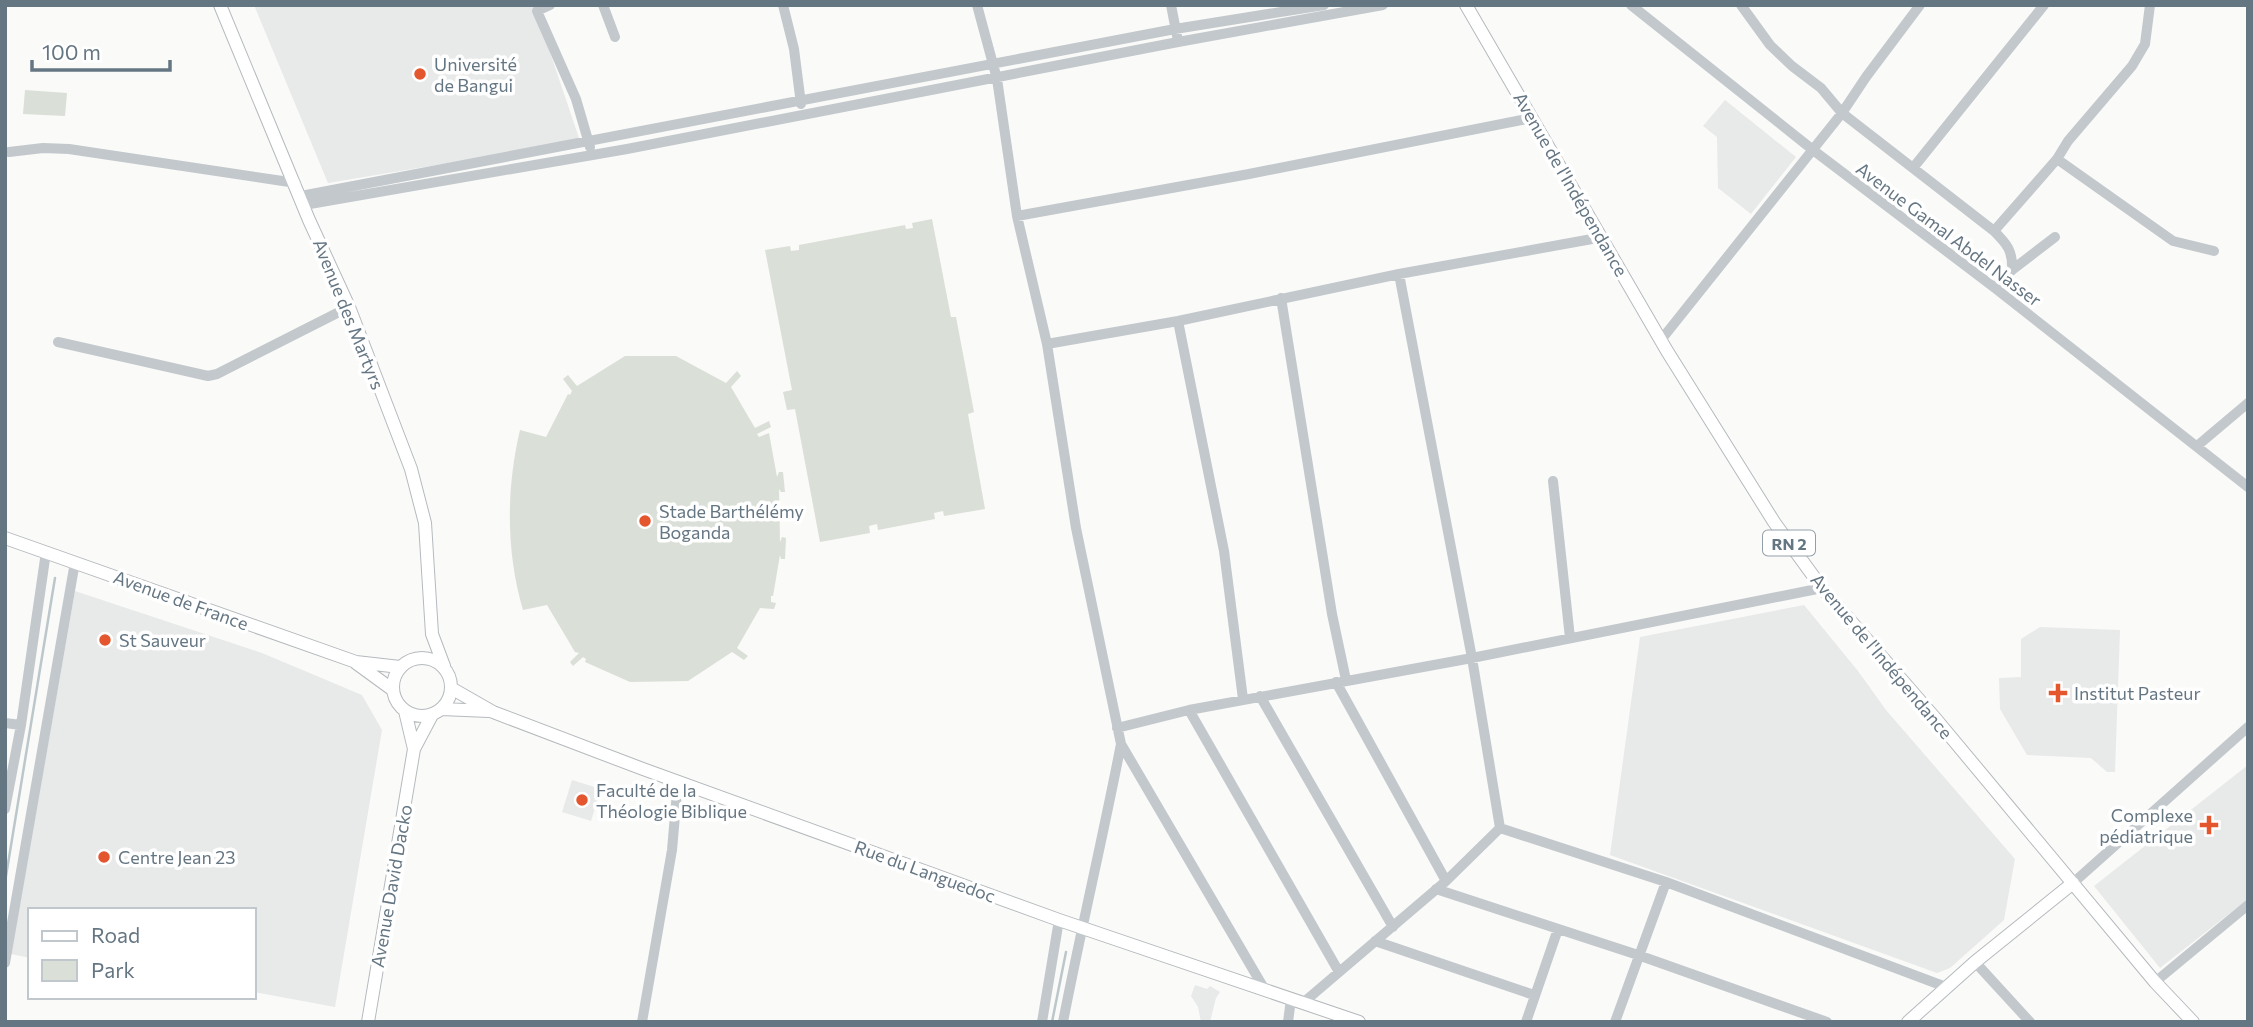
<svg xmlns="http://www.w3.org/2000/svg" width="2253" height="1027" viewBox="0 0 2253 1027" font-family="Commissioner,sans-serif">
<rect width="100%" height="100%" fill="#fafaf8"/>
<path fill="#e8e9e9" d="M254,5H540L535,8L580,141L328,183Z
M1725,100L1796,157L1751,214L1718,188L1717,137L1703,126Z
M75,591L262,653L362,695L382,730L335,1007L254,992V910H30V958L11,954Z
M1804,605L1858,671L1886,710L2015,859L2004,920L1950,968L1937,973L1610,855L1640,637Z
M2040,627L2120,630L2115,772H2107L2091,758L2027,755L2000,709L1999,678L2021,677V639Z
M2248,765V899L2160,968L2094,886Z
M572,780L601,789L591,821L562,812Z
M1195,985L1207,989L1210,986L1220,992L1216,998L1210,1022H1201L1198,1007L1191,996Z"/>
<path fill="#dadfd7" d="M25,90L67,93L65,116L23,114Z
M932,219L951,317H956L974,412L968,414L985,509L944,516L943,511L934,513L935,519L878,530L877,524L869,526L870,533L820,542L795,409L787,410L783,392L792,390L765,250L790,246L791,251L799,250V245L905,225L906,229L913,228L912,223Z
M625,356H676L726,383L737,371L741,376L731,387L755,428L769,421L771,427L757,434L759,437L769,433L777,477L779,472H783L785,492H781L779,489L780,542L782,537L786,538L785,559H781L780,555L773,596H771V602L776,603L774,609L760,608L737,648L748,656L744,660L732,652L688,681L630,682L585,662L586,659L583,657L573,666L570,662L579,653L575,652L547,605L523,610C506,552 506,489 520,430L546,437L568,394L570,395L572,391L563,379L568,375L577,386Z"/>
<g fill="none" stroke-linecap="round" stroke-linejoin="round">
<path stroke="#bbc7cb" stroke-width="2.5" d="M5,882L55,578
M1052,1022L1066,952"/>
<g stroke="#b5babe" stroke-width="14">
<path id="major" d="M220,5L309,220L349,307L411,469L425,523L432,634L444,666
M1466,5L1667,351L1774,522L1822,588L1935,718L2155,982L2193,1022
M5,538L356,662L400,667
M393 687a29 29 0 1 1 58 0a29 29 0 1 1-58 0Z
M356,663L393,690
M451,688L493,712L643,769L1059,920L1359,1022
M441,709L489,711
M405,711L414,749
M368,1022L414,749L432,715
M1908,1022L1975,962L2073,883"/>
</g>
<path stroke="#c3c8cc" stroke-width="10" d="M550,5L537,11L576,99L590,147
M603,5L615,37
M783,5L794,49L801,104
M977,5L997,79L1017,216L1047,344L1076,528L1121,744L1265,990
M1171,5L1177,36
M1631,5L1813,150L1995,288L2248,487
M1741,5L1770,45L1792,66L1821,88L1842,113L1994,231C2007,244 2013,251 2012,270
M9,152L43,148L69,149L296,183
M2057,159L2173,241L2214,251
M1913,168L2044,5
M301,196L1175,29L1324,5
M304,205L627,149L1178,42L1383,5
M1017,216L1249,174L1532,118
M1994,231L2057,159L2068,141L2132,66L2145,44L2150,5
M1399,274L1472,658L1500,828
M1995,288L2012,270L2055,237
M1281,298L1332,614L1346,680
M1178,321L1224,551L1243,699
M1661,340L1842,113L1866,77L1920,5
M58,342L208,376L217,374L349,307
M1047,344L1178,321L1399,274L1603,237
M2197,446L2248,403
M1553,481L1570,638
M1336,682L1446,881
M1260,696L1393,927
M1189,710L1339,972
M5,723L21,725
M1117,728L1189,710L1472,658L1822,588
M5,809L21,725L46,552
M1500,828L1666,882L1946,987
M2073,883L2248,727
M1436,889L1638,955L1827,1022
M1375,941L1534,995
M1975,962L2030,1022
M5,963L75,562
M2155,982L2248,905
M1304,1002L1446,881L1500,828
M642,1022L672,850L678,781
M1042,1022L1059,920
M1063,1022C1081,929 1103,837 1121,744
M1288,1022L1291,999
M1526,1022L1558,929
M1615,1022L1666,882"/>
<use href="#major" stroke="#fff" stroke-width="12"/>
</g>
<g fill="#e4572e" stroke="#fff" stroke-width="2.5">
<circle cx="420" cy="74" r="7"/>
<circle cx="645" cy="521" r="7"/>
<circle cx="105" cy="640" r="7"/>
<path d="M2054.5 682.5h7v7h7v7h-7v7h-7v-7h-7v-7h7z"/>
<circle cx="582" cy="800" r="7"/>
<path d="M2205.5 814.5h7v7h7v7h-7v7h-7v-7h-7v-7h7z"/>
<circle cx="104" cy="857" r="7"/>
</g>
<g text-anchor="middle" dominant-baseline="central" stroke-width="7" stroke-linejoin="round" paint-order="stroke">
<rect fill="#fff" stroke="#939fa8" stroke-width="2" x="1763" y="530.5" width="52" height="25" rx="5"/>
<g font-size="16" font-weight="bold" fill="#657683">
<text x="1789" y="543">RN 2</text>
</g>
<g font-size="18" fill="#657683" stroke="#fff" text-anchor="start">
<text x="434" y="64">Université<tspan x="434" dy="21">de Bangui</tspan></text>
<text x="659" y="511">Stade Barthélémy<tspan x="659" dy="21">Boganda</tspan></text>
<text x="119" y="640">St Sauveur</text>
<text x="2074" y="693">Institut Pasteur</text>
<text x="596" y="790">Faculté de la<tspan x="596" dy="21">Théologie Biblique</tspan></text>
<text x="2193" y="815" text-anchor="end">Complexe<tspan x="2193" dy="21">pédiatrique</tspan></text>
<text x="118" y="857">Centre Jean 23</text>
</g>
<g font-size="18" fill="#657683" stroke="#fff">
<text transform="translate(1571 184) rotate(60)">Avenue de l'Indépendance</text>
<text transform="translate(1949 234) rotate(37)">Avenue Gamal Abdel Nasser</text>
<text transform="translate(349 314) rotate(68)">Avenue des Martyrs</text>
<text transform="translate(181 600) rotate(20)">Avenue de France</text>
<text transform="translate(1882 656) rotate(50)">Avenue de l'Indépendance</text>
<text transform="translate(925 871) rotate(20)">Rue du Languedoc</text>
<text transform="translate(391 886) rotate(-80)">Avenue David Dacko</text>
</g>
</g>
<rect width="2253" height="1027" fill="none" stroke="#657683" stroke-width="14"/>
<rect x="28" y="908" width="228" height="91" fill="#ffffff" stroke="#c1c8cd" stroke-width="2"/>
<rect x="42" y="931" width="35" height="10" fill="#ffffff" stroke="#c1c8cd" stroke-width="2"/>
<text x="91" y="943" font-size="21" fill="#657683">Road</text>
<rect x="42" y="960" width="35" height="21" fill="#dadfd7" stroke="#c1c8cd" stroke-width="2"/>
<text x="91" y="978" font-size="21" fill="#657683">Park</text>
<path d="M32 60v10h138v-10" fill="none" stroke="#657683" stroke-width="3.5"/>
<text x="42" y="60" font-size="21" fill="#657683" stroke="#ffffff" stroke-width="5" paint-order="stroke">100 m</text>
</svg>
